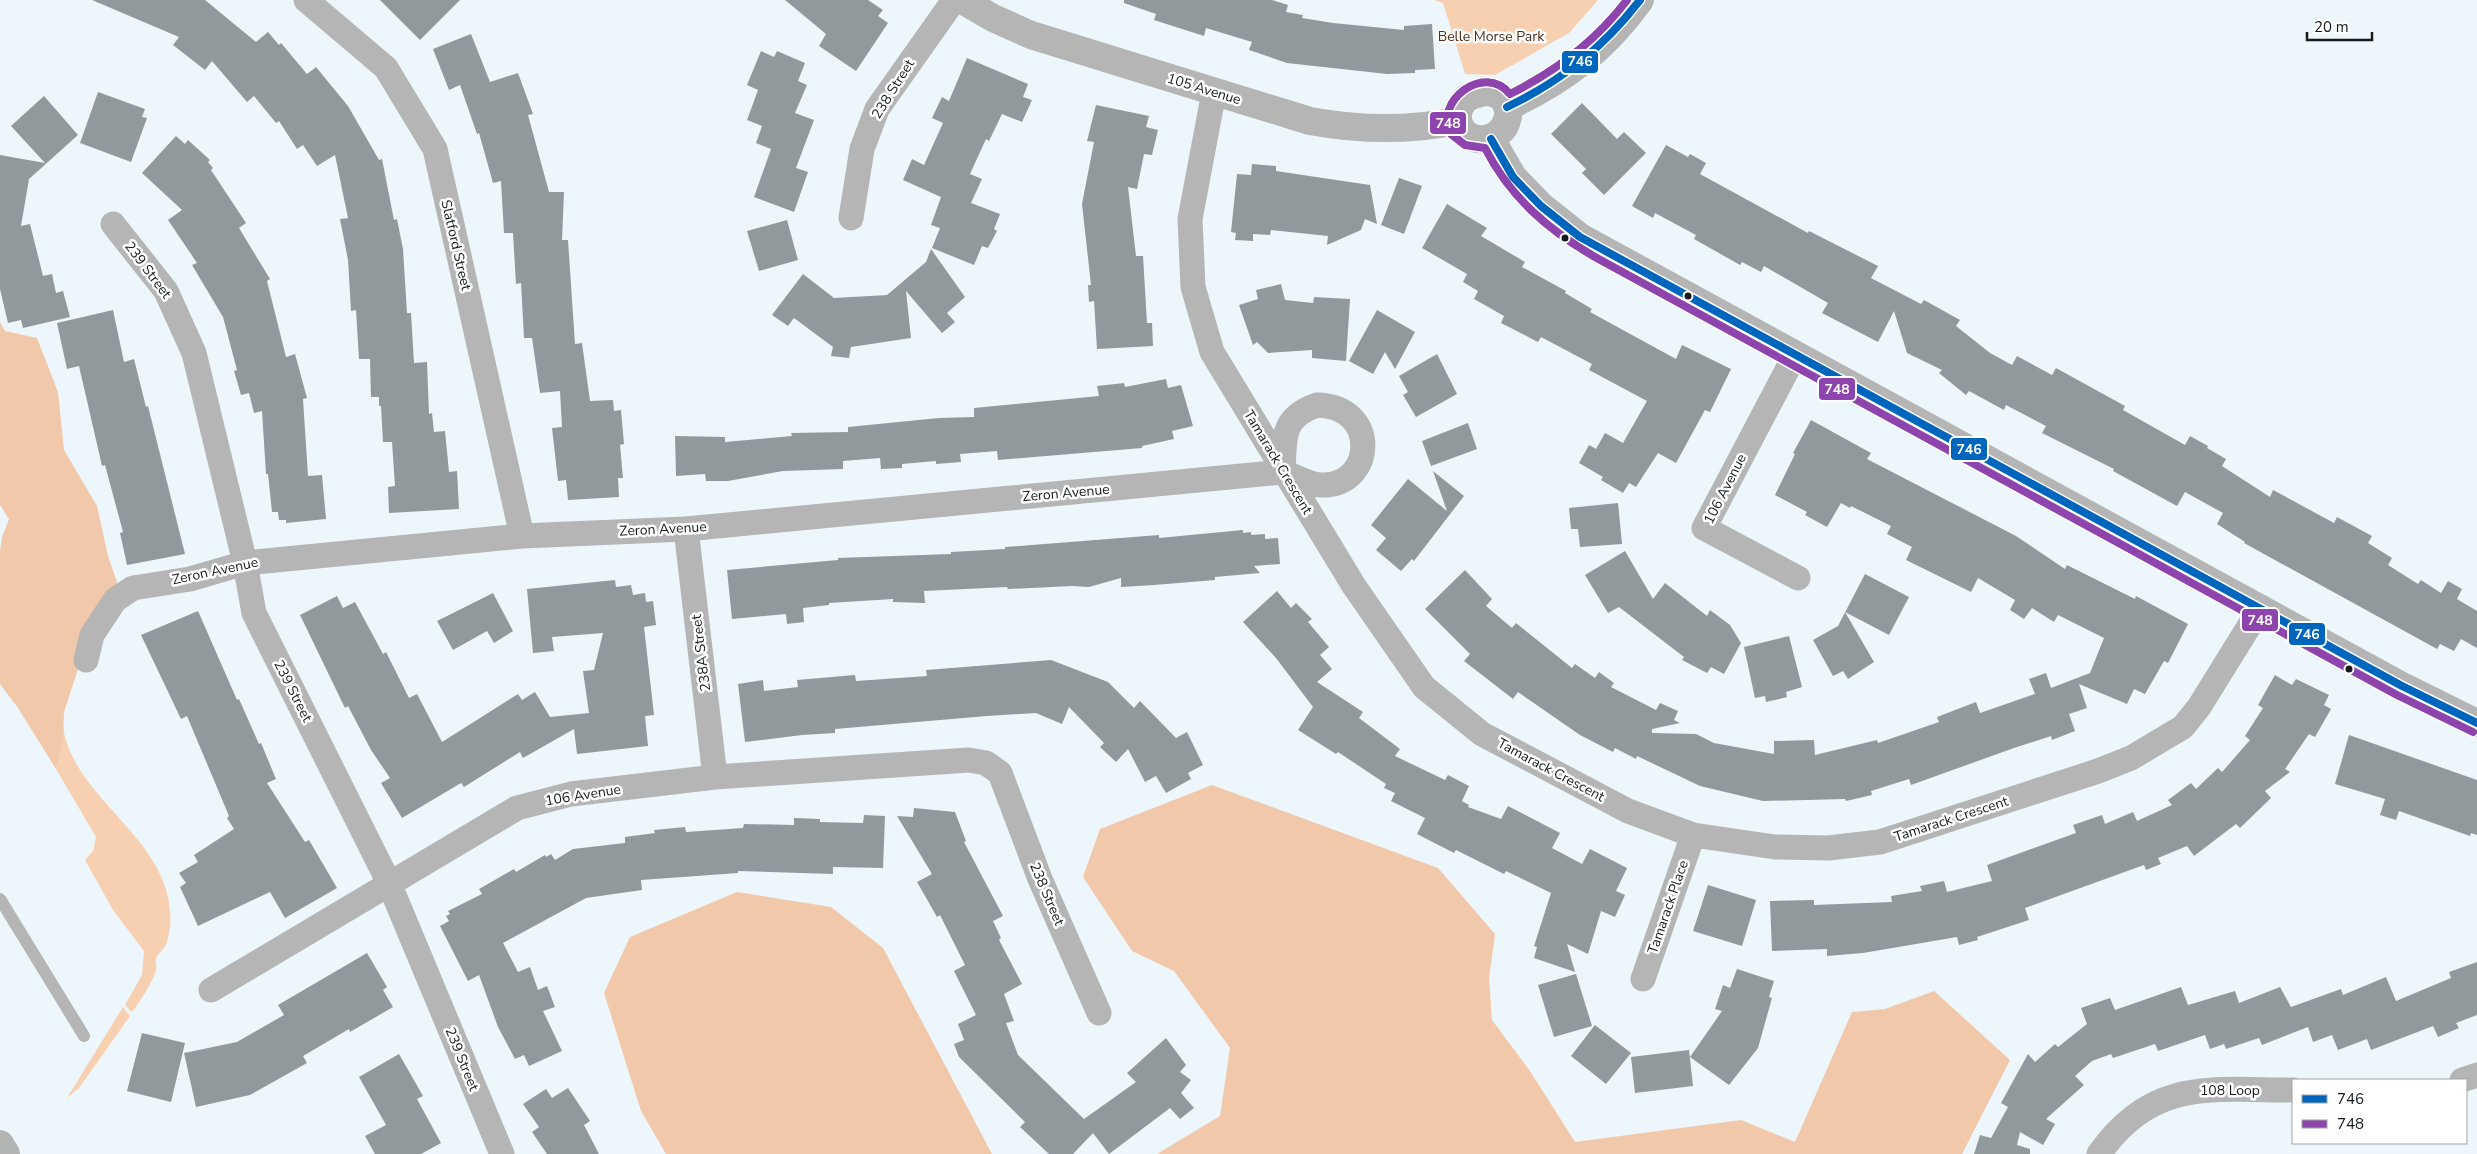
<svg xmlns="http://www.w3.org/2000/svg" width="2477" height="1154" viewBox="0 0 2477 1154" font-family="'Nunito Sans',sans-serif">
<rect width="100%" height="100%" fill="#edf6fa"/>
<path fill="#f7d0b2" d="M1434,0H1598L1569,33L1495,75L1465,74L1443,3Z
M63,728C76,804 178,841 170,928C169,933 168,942 165,946C163,951 157,954 156,959C155,962 157,966 156,970C152,983 140,1002 132,1012L125,1005L142,975L144,951L113,910L85,860L93,851L96,837L56,769L63,743Z
M123,1007L130,1016L79,1088L67,1098Z"/>
<path fill="#f1c9aa" d="M0,322L5,331L37,338L58,392L64,450L97,506L108,556L118,585L78,669L64,712L63,743L56,769L18,708L0,684V551L2,537L9,519L0,505Z
M1212,785L1438,868L1495,934L1489,978L1492,1020L1530,1071L1575,1142L1741,1120L1795,1142L1852,1012L1885,1009L1934,991L2010,1060L1962,1154H1157L1220,1116L1230,1048L1174,971L1132,951L1083,877L1100,829Z
M737,892L831,907L883,948L992,1154H666L641,1111L604,993L630,937Z"/>
<path fill="#92999c" d="M92,0H205L256,42L268,32L279,45L281,43L307,74L316,67L348,106L379,160L382,159L394,220L397,219L403,249L407,313H411L414,363L427,362L429,414L432,413L434,432L445,431L449,472L457,471L459,509L389,513L388,487L395,486L392,442H383L381,406H379V397H371L370,359H359L356,310L351,311L348,260L340,219L348,218L335,155L317,166L303,145L297,149L279,121L276,123L254,96L247,102L212,61L205,70L173,45L179,37Z
M380,0H460L420,40Z
M785,0H868L883,10L878,16L888,23L856,71L819,46L826,34Z
M1124,0H1272L1288,5L1286,12L1303,15L1302,18L1333,23L1404,30V26L1432,24L1435,69L1415,70V73L1387,74L1287,63L1249,50L1252,42L1206,28L1204,36L1154,20L1156,14L1124,3Z
M471,34L490,82L518,73L533,114L528,115L549,192H564L562,240H568L575,344L582,343L590,401L613,400L614,411L621,410L624,444L620,445L623,478H618L619,497L568,500L566,480L558,481L552,428L562,427L560,391L540,393L532,338H524L521,283L516,284L513,233H504L501,181L493,183L479,133L477,134L460,85L449,90L433,49Z
M761,51L774,57L777,51L805,63L798,81L807,85L795,113L814,120L796,168L808,172L794,212L754,197L771,149L756,143L762,126L747,120L758,90L747,85Z
M967,58L1028,84L1023,97L1032,100L1022,122L1002,114L989,141L986,139L970,174L982,179L971,203L1000,214L994,229L997,231L988,248L982,246L974,265L932,248L940,228L931,225L941,197L903,180L912,159L924,165L943,123L932,118L942,97L949,101Z
M98,92L145,109L142,117L147,118L131,162L80,143Z
M44,96L78,135L29,179L21,226L30,224L43,276L52,274L56,293L63,291L70,317L23,328L21,320L8,323L0,289V155L45,163L11,126Z
M1582,103L1617,139L1624,132L1646,153L1604,195L1582,173L1586,169L1551,134Z
M1096,105L1149,116L1146,127L1158,130L1152,155L1144,154L1137,189L1128,187L1136,256H1143L1147,323H1152L1153,346L1097,349L1094,301L1089,302L1088,285H1091L1082,204L1094,142L1087,141Z
M176,136L185,144L188,140L210,160L208,162L213,168L211,170L246,223L239,228L270,279L267,281L286,357L295,354L307,398L303,399L308,476L322,475L326,519L286,523V520H279L278,512H272L268,474H266L262,411L254,413L249,393L241,395L234,371L237,370L223,317L192,265L197,263L168,220L182,210L142,173Z
M1666,145L1688,157L1690,154L1706,163L1700,174L1808,233L1809,231L1878,266L1871,278L1921,304L1924,300L1960,320L1956,326L1990,353L2012,365L2017,356L2052,375L2056,368L2125,406L2123,410L2185,445L2190,436L2208,446L2207,448L2226,459L2222,466L2270,497L2273,490L2334,523L2337,517L2372,536L2368,543L2392,558L2388,565L2418,584L2421,580L2441,593L2448,581L2462,589L2457,599L2477,611V648L2461,639L2454,651L2440,644L2437,649L2244,543L2245,542L2217,524L2223,513L2185,492L2177,506L2113,471L2114,469L2042,433L2046,426L2006,405L2004,410L1969,391L1966,395L1939,373L1942,370L1907,353L1894,311L1878,342L1822,313L1828,303L1764,266L1761,272L1742,262L1740,265L1694,239L1696,235L1655,213L1653,218L1632,206Z
M1252,164L1276,166V171L1370,185L1377,224L1365,219L1361,230L1327,245L1328,236L1271,230L1270,235L1253,234V241L1235,240L1236,233L1231,232L1237,174L1251,175Z
M1399,178L1422,186L1404,234L1381,225Z
M1447,204L1487,228L1481,236L1525,262L1522,267L1566,291L1565,293L1592,309L1590,312L1676,359L1682,345L1731,369L1710,412L1705,410L1676,463L1658,453L1636,487L1629,483L1623,493L1601,480L1603,477L1579,463L1589,445L1596,449L1605,433L1623,443L1647,401L1589,370L1592,364L1541,337L1538,342L1501,323L1504,316L1474,299L1478,291L1463,282L1467,274L1422,248Z
M787,220L798,260L759,271L747,231Z
M931,249L965,297L947,313L955,322L942,333L906,291L911,338L851,347L849,358L831,356L833,347L794,318L788,326L772,315L803,274L834,298L887,295L926,262Z
M1281,284L1285,300L1313,303L1314,297L1350,299L1346,361L1312,358V350L1268,353L1257,342L1253,345L1239,305L1258,299L1256,290Z
M113,310L124,362L134,359L146,407L148,406L185,554L127,565L120,533L123,532L105,465L102,466L79,366L67,369L57,323Z
M1377,310L1415,332L1395,369L1385,352L1373,374L1349,361Z
M1437,354L1457,394L1416,417L1403,395L1408,392L1399,376Z
M1166,379L1168,388L1181,385L1193,426L1172,431L1174,439L1142,446V448L998,460L997,451L960,454L961,462L936,464V461L902,464V468L881,469L880,458L843,461V469L783,471L728,481H706L705,474L676,476L675,436L725,437V442L792,436L791,433L848,432V427L939,418L974,417V408L1099,396L1097,386L1124,383L1125,387Z
M1811,420L1871,453L1867,459L2016,536L2065,569L2067,565L2135,599L2136,596L2188,624L2168,663L2164,661L2145,694L2134,689L2127,704L2079,684L2087,708L2069,714L2075,731L2052,740L2051,736L2014,748L1911,785L1909,779L1871,791L1872,795L1846,801L1845,799L1763,801L1700,786L1637,756L1636,759L1615,748L1613,752L1580,735L1518,692L1513,699L1464,661L1470,654L1425,609L1465,570L1492,599L1486,606L1512,628L1516,623L1572,668L1575,664L1595,678L1599,672L1614,683L1611,687L1656,710L1660,703L1678,711L1674,720L1680,723L1652,729V733L1696,734L1714,743L1774,754V741L1814,740L1815,755L1877,740L1878,743L1939,722L1937,717L1976,702L1980,713L2035,694L2029,679L2046,673L2051,688L2090,673L2104,638L2058,615L2054,622L2032,608L2024,619L2010,610L2015,600L1978,578L1971,592L1906,560L1912,547L1887,534L1891,526L1851,506L1850,508L1841,503L1827,527L1805,515L1807,512L1775,495L1795,454L1793,453Z
M1468,423L1477,449L1431,466L1422,441Z
M1433,471L1464,496L1414,561L1412,559L1401,571L1376,550L1386,538L1371,525L1408,479L1447,511Z
M1618,503L1622,544L1580,547L1578,529H1571L1569,508Z
M1243,530V533L1251,532V535L1265,534V539L1278,538L1280,564L1254,566L1260,573L1215,577V580L1154,585L1121,587V578L1089,587L1072,586L1008,589L1007,587L924,591L925,603L893,602V599L829,603V605L803,608L804,622L787,624L786,614L732,619L727,570L838,560V558L951,554V552L1005,549V547L1159,535V538Z
M1625,551L1653,599L1665,583L1707,616L1710,610L1730,625L1741,643L1724,674L1711,667L1707,673L1682,660L1684,657L1619,607L1608,613L1585,575Z
M1865,574L1909,597L1889,635L1845,612L1874,662L1848,679L1843,671L1833,676L1813,640L1838,626Z
M615,580L616,587L631,585L633,595L645,593L646,602L653,601L656,625L644,627L654,715L645,716L648,746L577,754L574,729L523,758L520,752L464,787L461,783L402,818L381,783L390,778L371,750L348,706L345,708L300,615L337,596L343,608L355,602L383,654L386,652L409,698L417,694L442,742L518,694L522,700L535,692L550,717L589,713L583,671L594,670L603,633L552,637L554,651L533,653L527,589Z
M1277,591L1291,608L1296,603L1312,619L1308,622L1329,647L1320,655L1332,669L1317,682L1363,712L1359,718L1400,749L1395,756L1445,780L1448,775L1469,786L1462,801L1469,805L1468,807L1501,819L1508,806L1560,833L1552,848L1582,864L1590,849L1627,868L1616,891L1625,895L1615,917L1601,911L1588,954L1567,944L1575,972L1534,958L1537,947L1534,946L1551,893L1506,871L1504,874L1456,850L1454,853L1417,834L1425,818L1391,801L1395,793L1384,788L1386,784L1338,752L1336,754L1298,730L1313,707L1276,658L1243,622Z
M493,593L513,631L494,643L487,631L453,650L437,621Z
M198,611L237,700L239,699L259,744L261,743L276,779L267,783L305,842L309,840L337,888L285,918L270,892L198,926L180,887L186,883L179,873L198,862L194,855L234,829L227,818L229,816L187,716L181,719L141,635Z
M1789,636L1802,687L1786,692L1787,697L1766,702L1765,696L1755,698L1744,647Z
M1051,660L1108,682L1134,708L1140,701L1176,738L1187,732L1203,765L1188,773L1191,779L1166,793L1156,776L1145,782L1128,749L1116,762L1100,747L1104,743L1069,707L1062,724L1036,713L987,716L835,729V733L802,735L745,742L738,684L763,680L764,691L798,687L797,680L855,675L856,681L927,676L926,670Z
M2275,675L2292,685L2296,679L2329,695L2324,705L2331,709L2315,737L2309,734L2285,769L2290,772L2265,791L2271,798L2240,828L2236,824L2194,856L2187,846L2158,858L2161,864L2146,870L2144,865L2025,908L2029,920L1977,937L1978,940L1959,945L1957,937L1863,953L1827,956V949L1772,951L1770,901L1814,900V905L1892,902L1891,896L1922,891L1920,886L1944,881L1947,892L1992,881L1987,865L2076,833L2073,825L2102,815L2105,824L2133,812L2137,821L2172,805L2168,800L2191,783L2196,789L2218,768L2222,772L2250,740L2245,736L2263,708L2258,705Z
M2349,735L2477,780V835L2471,833L2470,836L2399,811L2396,820L2380,815L2385,799L2335,784Z
M914,808L955,812L966,841L964,842L1003,916L993,921L1001,938L999,940L1022,984L1004,994L1014,1021L1006,1023L1018,1055L1084,1119L1136,1082L1127,1073L1166,1038L1186,1065L1180,1072L1191,1080L1181,1093L1194,1108L1180,1119L1170,1108L1109,1154L1093,1133L1073,1154H1049L1020,1127L1025,1122L959,1057L954,1044L964,1040L958,1024L976,1015L954,971L965,965L940,915L937,917L917,882L932,874L897,816L913,817Z
M864,815L885,816L883,868L833,867V874L738,871V873L641,880L642,890L586,898L503,943L518,972L530,967L538,990L547,986L555,1007L543,1011L562,1051L529,1066L524,1055L515,1059L498,1027L479,975L468,981L440,926L449,921L446,916L450,914L448,911L482,894L479,889L514,869L516,872L545,855L546,857L551,854L555,860L573,849L625,843V837L655,833L654,830L685,827L686,832L743,828L744,824L794,825V818L820,819V822L863,823Z
M1708,885L1756,900L1742,946L1693,931Z
M367,953L387,987L383,990L393,1007L350,1032L349,1029L303,1056L307,1063L250,1095L196,1107L184,1053L237,1042L284,1015L278,1005Z
M2477,962V1015L2456,1023L2459,1028L2438,1037L2433,1026L2371,1050L2367,1039L2338,1050L2332,1035L2313,1042L2308,1027L2262,1045L2259,1038L2226,1049L2224,1044L2210,1049L2205,1035L2158,1051L2155,1044L2113,1058L2111,1054L2092,1061L2075,1076L2084,1085L2046,1119L2055,1124L2043,1145L2020,1132L2017,1145L2030,1149V1154H1974L1980,1135L1991,1138L2008,1107L2001,1103L2028,1054L2035,1062L2055,1044L2058,1047L2087,1024L2081,1008L2110,998L2115,1010L2181,987L2188,1005L2235,991L2239,1003L2280,987L2291,1007L2341,989L2343,995L2386,977L2396,1001L2451,978L2449,972Z
M1737,969L1774,981L1769,997L1772,998L1758,1048L1729,1085L1690,1057L1722,1011L1715,1009L1723,985L1730,988Z
M1576,974L1592,1026L1554,1037L1538,985Z
M1595,1025L1631,1053L1606,1084L1571,1056Z
M142,1033L185,1043L171,1102L127,1091Z
M1689,1050L1693,1086L1635,1093L1631,1057Z
M399,1054L423,1096L417,1099L441,1143L421,1154H375L365,1136L386,1125L359,1077Z
M568,1088L590,1121L584,1125L599,1154H547L532,1132L539,1127L523,1104L546,1089L552,1098Z"/>
<g fill="none" stroke-linecap="round" stroke-linejoin="round">
<path stroke="#b4b5b4" stroke-width="12" d="M0,899L84,1036"/>
<path stroke="#b4b5b4" stroke-width="25" d="M306,0L386,68L435,149L522,536
M1214,92L1190,219L1193,287L1212,352L1354,586L1424,687L1482,734L1628,811L1693,835L1775,847L1828,848L1880,842L2098,771L2131,758L2183,727L2199,707L2261,607
M851,218L862,149L877,109L954,0
M113,224L166,291L194,353L245,563L254,613L389,883L502,1154
M1795,355L1704,528L1798,578
M1317,405C1379,406 1375,484 1324,485C1310,486 1296,476 1283,472C1285,439 1280,418 1317,405Z
M686,529L715,777
M86,660L92,635L115,600L133,588L190,579L245,563L522,536L686,529L1283,472
M1643,979L1693,835
M211,990L517,808L571,794L715,777L969,760L986,763L1000,773L1040,879L1099,1013
M2462,1080L2477,1075
M2099,1154C2152,1078 2211,1090 2293,1090"/>
<path stroke="#b4b5b4" stroke-width="28" d="M962,0L993,18L1031,35L1310,121C1359,130 1408,131 1457,121
M1485,92C1522,93 1511,143 1478,139C1460,137 1451,115 1464,101C1469,95 1477,94 1485,92Z
M1507,107C1563,81 1604,50 1640,0
M1491,139L1513,177L1541,206L1580,237L2402,686L2477,723"/>
<path stroke="#b2b5b4" stroke-width="28" d="M0,1144L6,1154"/>
<g stroke="#fff" stroke-width="11">
<path id="bus-1" d="M1507,107C1561,81 1603,48 1640,0
M1491,139L1513,177L1541,206L1580,237L2402,686L2477,723"/>
</g>
<g stroke="#fff" stroke-width="11">
<path id="bus-2" d="M1627,0C1596,41 1556,71 1510,94C1484,62 1433,102 1451,134L1465,145L1485,148C1510,197 1548,230 1595,257L2397,695L2473,732"/>
</g>
<use href="#bus-1" stroke="#0065bd" stroke-width="8"/>
<use href="#bus-2" stroke="#8e44ad" stroke-width="8"/>
</g>
<g fill="#151b1d" stroke="#fff" stroke-width="2">
<circle cx="1565" cy="238" r="4.5"/>
<circle cx="1688" cy="296" r="4.5"/>
<circle cx="2349" cy="669" r="4.5"/>
</g>
<g text-anchor="middle" dominant-baseline="central" stroke-width="5" stroke-linejoin="round" paint-order="stroke">
<g font-size="14" fill="#513017" stroke="#fff">
<text x="1491" y="36">Belle Morse Park</text>
</g>
<g font-size="14" fill="#151b1d" stroke="#fff">
<text transform="translate(893 89) rotate(-58)">238 Street</text>
<text transform="translate(1204 89) rotate(17)">105 Avenue</text>
<text transform="translate(456 245) rotate(77)">Slatford Street</text>
<text transform="translate(148 270) rotate(53)">239 Street</text>
<text transform="translate(1278 462) rotate(59)">Tamarack Crescent</text>
<text transform="translate(1725 489) rotate(-63)">106 Avenue</text>
<text transform="translate(1066 493) rotate(-5)">Zeron Avenue</text>
<text transform="translate(663 529) rotate(-3)">Zeron Avenue</text>
<text transform="translate(215 571) rotate(-12)">Zeron Avenue</text>
<text transform="translate(701 653) rotate(-97)">238A Street</text>
<text transform="translate(293 691) rotate(63)">239 Street</text>
<text transform="translate(1551 770) rotate(28)">Tamarack Crescent</text>
<text transform="translate(583 795) rotate(-9)">106 Avenue</text>
<text transform="translate(1951 819) rotate(-18)">Tamarack Crescent</text>
<text transform="translate(1047 894) rotate(67)">238 Street</text>
<text transform="translate(1668 907) rotate(-71)">Tamarack Place</text>
<text transform="translate(462 1059) rotate(68)">239 Street</text>
<text x="2230" y="1090">108 Loop</text>
</g>
</g>
<g stroke="#fff" stroke-width="2">
<rect x="1561" y="50" width="38" height="24" rx="5" fill="#0065bd"/>
<rect x="1429" y="111" width="38" height="24" rx="5" fill="#8e44ad"/>
<rect x="1818" y="377" width="38" height="24" rx="5" fill="#8e44ad"/>
<rect x="1950" y="437" width="38" height="24" rx="5" fill="#0065bd"/>
<rect x="2241" y="608" width="38" height="24" rx="5" fill="#8e44ad"/>
<rect x="2288" y="622" width="38" height="24" rx="5" fill="#0065bd"/>
</g>
<g font-size="14" text-anchor="middle" font-weight="bold" fill="#fff">
<text x="1580" y="66">746</text>
<text x="1448" y="128">748</text>
<text x="1837" y="394">748</text>
<text x="1969" y="454">746</text>
<text x="2260" y="625">748</text>
<text x="2307" y="639">746</text>
</g>
<rect x="2292" y="1079" width="175" height="65" fill="#ffffff" stroke="#a1a4a5"/>
<rect x="2302" y="1095" width="25" height="8" fill="#0065bd" stroke="#a1a4a5"/>
<text x="2337" y="1104" font-size="15" fill="#151b1d">746</text>
<rect x="2302" y="1120" width="25" height="8" fill="#8e44ad" stroke="#a1a4a5"/>
<text x="2337" y="1129" font-size="15" fill="#151b1d">748</text>
<path d="M2307 32v8h65v-8" fill="none" stroke="#151b1d" stroke-width="2.5"/>
<text x="2314" y="32" font-size="15" fill="#151b1d" stroke="#ffffff" stroke-width="4" paint-order="stroke">20 m</text>
</svg>
